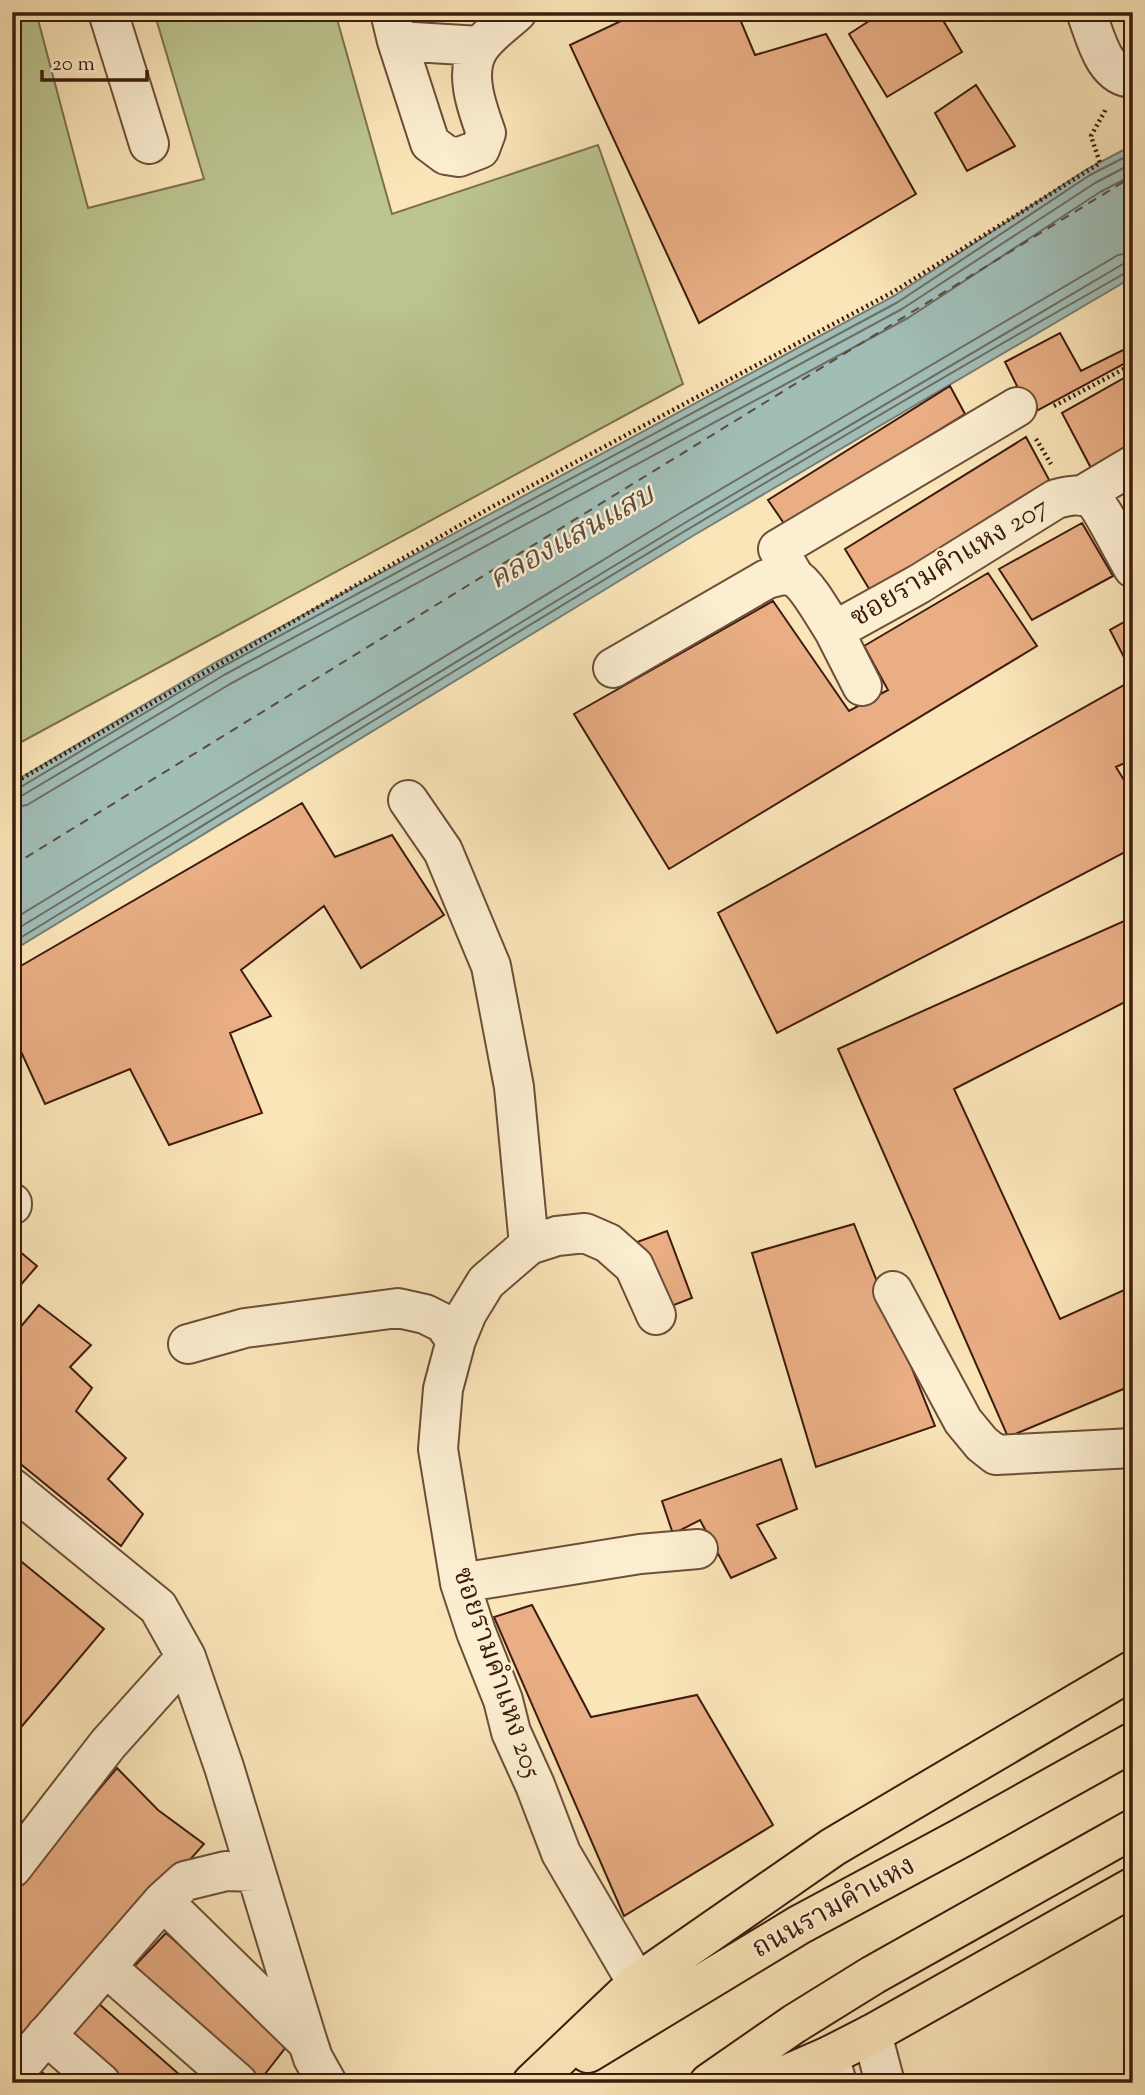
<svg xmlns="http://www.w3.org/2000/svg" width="1145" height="2095" viewBox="0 0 1145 2095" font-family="'Sorts Mill Goudy','Noto Serif Thai',serif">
<rect width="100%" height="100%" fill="#fae5b8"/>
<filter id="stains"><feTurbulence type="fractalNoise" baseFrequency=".00286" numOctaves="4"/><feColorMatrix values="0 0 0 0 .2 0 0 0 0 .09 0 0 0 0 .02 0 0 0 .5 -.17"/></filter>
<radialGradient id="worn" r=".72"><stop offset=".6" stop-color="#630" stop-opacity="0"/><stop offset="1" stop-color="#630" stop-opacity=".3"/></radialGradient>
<path fill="#bcc590" stroke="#7d704f" stroke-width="2" d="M12,12H36L88,208L204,179L154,12H335L392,214L598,145L683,384L12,747Z"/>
<path fill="#a0bdb6" stroke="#797c73" stroke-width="2" d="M1133,145V277L696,534L12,951V783L216,662L894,296L1087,169Z"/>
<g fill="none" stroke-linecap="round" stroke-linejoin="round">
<path stroke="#6f6c62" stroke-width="2" d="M12,789L19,788L220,668L898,302L1090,175L1133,153
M12,798L23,795L224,675L902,309L1095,183L1133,163
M12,808L27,805L230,684L908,318L1100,192L1133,175
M12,920L682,512L1118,255L1133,252
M12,932L688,521L1123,264L1133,262
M12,943C381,716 750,486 1127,272L1133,271"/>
<path stroke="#5b4c40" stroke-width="2" stroke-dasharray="9 7" stroke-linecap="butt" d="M12,866L1133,176"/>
</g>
<path fill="#e9ae84" stroke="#3e1b0e" stroke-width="2" d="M640,12H737L755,55L826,34L916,194L699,323L570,45Z
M883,12H938L962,52L887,97L849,34Z
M976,85L1015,146L967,171L935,113Z
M1060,333L1081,371L1133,345V359L1031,414L1005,362Z
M1133,373V444L1091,468L1062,413Z
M950,386L965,414L785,525L768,500Z
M1026,437L1053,487L871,592L845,549Z
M1133,505V531L1122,511Z
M1082,523L1113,576L1032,620L999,569Z
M988,573L1037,646L669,869L574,714L773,601L849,711L888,690L864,646Z
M1133,617V668L1130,669L1110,630Z
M1133,680V759L1116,767L1133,795V848L777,1033L718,913Z
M302,803L335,857L392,835L444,915L361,968L324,906L241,970L271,1016L230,1033L262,1113L169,1145L130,1069L45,1104L12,1032V971Z
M1133,917V998L954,1089L1060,1319L1133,1286V1385L1008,1437L838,1049Z
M854,1224L935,1426L816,1467L752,1253Z
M667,1231L692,1298L661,1310L629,1245Z
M12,1245L37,1266L12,1295Z
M39,1305L91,1345L70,1367L92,1388L76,1411L126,1458L108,1479L143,1514L121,1546L12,1457V1337Z
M781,1459L797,1509L757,1525L776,1558L731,1578L700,1520L673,1534L662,1501Z
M12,1554L104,1629L12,1738Z
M532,1605L591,1717L697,1695L773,1825L624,1916L494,1617Z
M117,1768L158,1810L204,1844L12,2060V1893Z
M166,1933L289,2043L258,2083H251L126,1975Z
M98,2003L189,2083H113L66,2043Z
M42,2072L54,2083H33Z"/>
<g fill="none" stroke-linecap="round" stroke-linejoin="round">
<g stroke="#6d4e38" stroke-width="42">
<path id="minor" d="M108,12L149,144
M390,12L397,41L430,143L446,155L459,157L480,149L486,133C477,108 463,71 480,47C489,34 505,23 517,12
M1086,12C1095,35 1103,77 1133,78
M397,41L480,46
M1081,496L1133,465
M795,578L778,549L1017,407
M834,631L862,686
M613,668L767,579C775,577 785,573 794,577C807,584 825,617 834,631L919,584L1056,499C1067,496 1084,492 1094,501C1101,507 1126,556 1133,568
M408,800L443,851L491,966L514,1087L529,1245
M12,1203V1205
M893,1291L963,1421L982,1444L996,1455L1133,1448
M188,1344L245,1328L398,1308L425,1314L443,1323L456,1340
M12,1488L158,1607L186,1657L224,1767L308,2043L313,2058L327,2083
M460,1583L640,1554L698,1549
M12,1868L108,1744L186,1657
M163,1901L304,2039
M106,1967L238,2083
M637,1983L561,1853L535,1785L511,1732L503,1700L476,1632L460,1583L438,1449L443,1389L456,1340L467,1313L486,1282L529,1245L557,1236L585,1233L608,1243L634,1266L656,1315
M872,2034L885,2083
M46,2035L101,2083
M829,2056L837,2083
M12,2075L163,1901L185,1881L226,1871L255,1872"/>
</g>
<g stroke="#3e1b0e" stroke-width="42">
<path id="major" d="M588,2053L799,1925L961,1838L1133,1742
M532,2083L637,1983L833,1847L1133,1670
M709,2083L794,2024L873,1975L1133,1829
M767,2083L829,2056L872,2034L1133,1887"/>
</g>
<path stroke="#3e1b0e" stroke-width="4.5" stroke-dasharray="2 3.5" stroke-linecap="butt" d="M1054,406L1133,364
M1036,439L1051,464
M12,784L488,509L893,292L1100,163L1091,136L1106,109"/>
<use href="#minor" stroke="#fceed1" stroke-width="38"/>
<use href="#major" stroke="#fae5b8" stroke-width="38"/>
</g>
<g text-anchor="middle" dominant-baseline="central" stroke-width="5" stroke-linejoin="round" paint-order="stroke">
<g font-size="28" fill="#3e1b0e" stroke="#fceed1">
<text transform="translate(950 563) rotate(-31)">ซอยรามคำแหง 207</text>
<text transform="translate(496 1673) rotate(71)">ซอยรามคำแหง 205</text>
<text transform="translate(834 1908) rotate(-29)">ถนนรามคำแหง</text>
</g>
<g font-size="30" font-style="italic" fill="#5b4c40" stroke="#fceed1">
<text transform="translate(572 538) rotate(-29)">คลองแสนแสบ</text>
</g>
</g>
<rect width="1145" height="2095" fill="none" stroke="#fae5b8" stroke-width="42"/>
<rect x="14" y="14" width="1117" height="2067" fill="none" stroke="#3e1b0e" stroke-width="3.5"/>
<rect x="21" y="21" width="1103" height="2053" fill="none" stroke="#3e1b0e" stroke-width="2"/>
<path d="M42 70v10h105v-10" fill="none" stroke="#3e1b0e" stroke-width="3.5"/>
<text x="52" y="70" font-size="21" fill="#3e1b0e" stroke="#fceed1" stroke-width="5" paint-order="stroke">20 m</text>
<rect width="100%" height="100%" filter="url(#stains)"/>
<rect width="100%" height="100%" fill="url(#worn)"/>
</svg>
